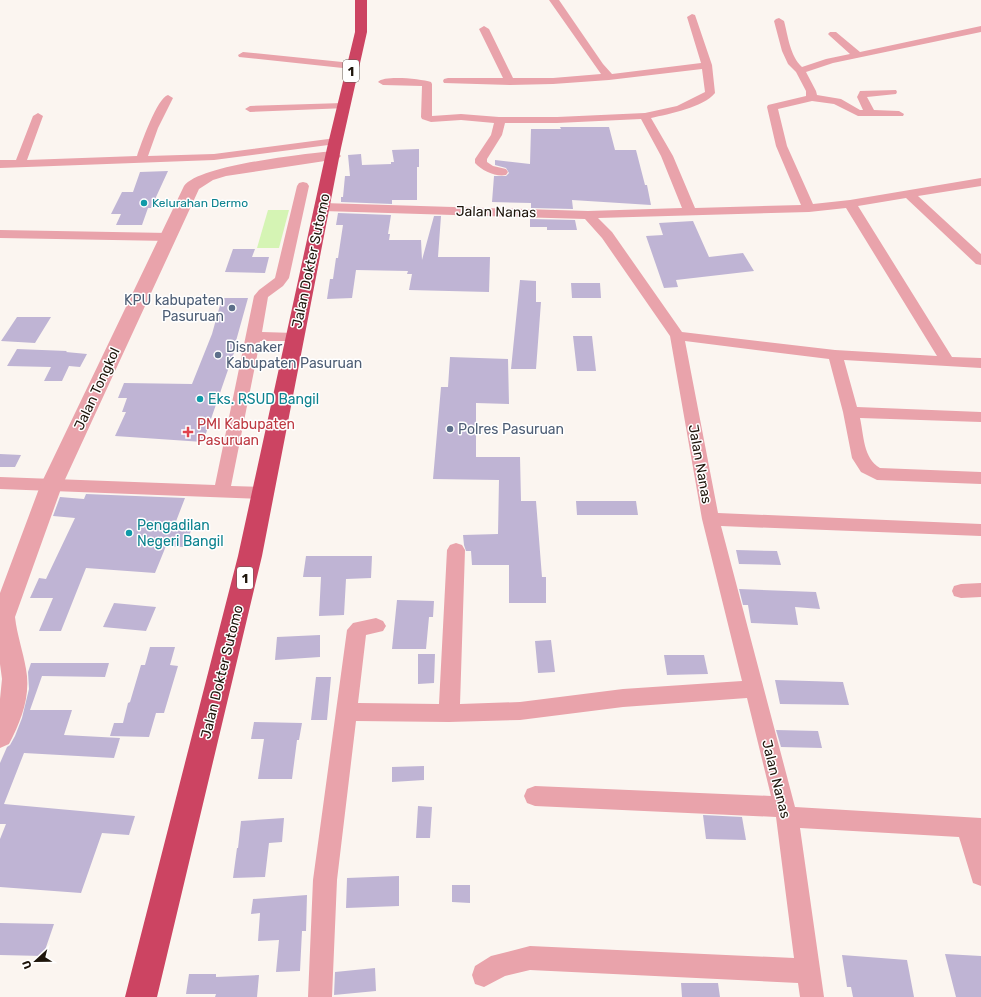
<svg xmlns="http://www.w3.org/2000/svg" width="981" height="997" viewBox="0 0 981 997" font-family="Rubik,sans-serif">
<rect width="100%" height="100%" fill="#fbf5f0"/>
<path fill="#d5f4b4" d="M268,210H289L279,248H257Z"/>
<path fill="#bfb4d4" d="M560,127H609L615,150H636L645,185H647L651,205L572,200L573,209L531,208V203L492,202L494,176H506L509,173L506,168L495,165V160L530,164L531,129H561Z
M419,149V167H417V200H392V204L341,202V197H343L345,176H350L348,155L361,154L362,165L391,164V162H394L392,150Z
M168,171L151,208H148L142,225H116L121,214H111L122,192H133L140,172Z
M338,213L391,215L388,234H390L389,240H421L422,260L434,216H441L438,257H490L489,292L409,290L412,274H407L408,271L356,270L352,298L327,299L330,279H333L336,258H338L343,225H336Z
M530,219L575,220L577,230H547V227H530Z
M693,221L709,257L743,253L754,271L676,280L678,287L664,288L646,236L663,235L659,223Z
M233,249H255L252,257H269L265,273L225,272Z
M520,280L536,281V302H541L536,369H511Z
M571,283H600L601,298H572Z
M222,298H248L236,341H238L203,442L115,436L126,412H122L127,398H118L124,383L192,384L212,334Z
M17,317H51L35,343L1,341Z
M573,336H592L596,371H577Z
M17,349L67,351L66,352L87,354L80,367L69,366L62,381H44L51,367L7,366Z
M450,357L508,359L509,404L476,403V457H520L521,501H536L542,577H546V603H509V565H472L471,551H466L464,545L463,535L498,534L499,480L433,479L441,387H448Z
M0,454L21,455L15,467H0Z
M86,494L185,498L175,524L193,525L185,547L166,546L155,573L86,568L61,631H39L53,598H30L39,578L46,579L75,518L53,516L60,497L84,499Z
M576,501H636L638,515H577Z
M736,550L777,551L781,565L739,564Z
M306,556H372L371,578L346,579L344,615L319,616L321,577H303Z
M739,589L816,592L820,609L795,607L798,625L751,623L748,605H743Z
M397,600L434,601L433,617H429L426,649H392Z
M114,603L156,607L146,631L103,627Z
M320,635V657L275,660L277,637Z
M551,640L555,672L538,673L535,641Z
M150,647H175L170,665L178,666L164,713H156L149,737L110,736L114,723H123L128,703L130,702L141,665H145Z
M418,654H435L434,683L418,684Z
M664,655H704L708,674L667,675Z
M31,663H109L105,677L42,676L30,710H72L64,735L120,738L114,758L24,753L4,804L135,816L129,835L102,833L81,893L0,887V839L6,824H0V763L7,747L10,745L15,736L22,718L29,689L28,672Z
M316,677H331L327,720H311Z
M775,680L843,682L849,705L780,704Z
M254,722L302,723L299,740H297L292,779H258L264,739H251Z
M776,730L818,731L822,748L781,747Z
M424,766V780L392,782V767Z
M418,806L432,807L430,838H416Z
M703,815L742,817L746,840L706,839Z
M284,818L282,842L269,843L265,877L233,878L237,848H238L241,821Z
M399,876V906L346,908L347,878Z
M452,885H470V903L452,902Z
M307,895L306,931H302L300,971L276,972L279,940L258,941L260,913L251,914L253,899Z
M0,923L54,924L43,956L0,955Z
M945,954L981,956V997H956Z
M842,955L907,960L914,997H853L851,987H847Z
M375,968L376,991L334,995L335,972Z
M189,974H216V977L259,975L257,997H215L216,994H186Z
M681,983H718L720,997H682Z"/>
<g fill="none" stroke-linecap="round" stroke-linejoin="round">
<path fill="#e9a3ab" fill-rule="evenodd" d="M549,0H559L603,64L612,74L701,63L687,17L692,14L695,15L712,65L715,93C704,107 669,114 651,118L673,156L695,208L801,205L776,146L767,107L768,105L806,96V91L796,72L788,64L782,51L774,21L776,19L779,18L784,21C788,36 790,56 802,67L826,59L850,54L830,36L828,34L830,32H836L860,52L981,26V32L833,63L806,72L816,91L817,95L841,99L860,110H863L857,97L860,91L896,90L897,92L896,94L867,97L874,110L899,111L904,114L903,116H858L834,104L812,101L778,109L787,146L813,204L850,200L981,178V186L918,196L981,254V265L976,264L906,198L858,206L952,357L981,358V368L844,360L857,407L981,412V422L860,418C864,436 863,458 880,468L981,472V484L877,480L861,472L852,458L843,412L829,359L685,341L718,513L981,524V536L721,526L795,807L981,818V886L973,883L959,837L800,828L824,997H800L798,983L530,970L505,976L484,987L475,984L472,975L475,966L491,956L530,946L794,958L776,817L535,806L527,803L524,796L527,789L535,786L771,796L747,698L623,707L520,720L449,722L356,721L337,880L332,997H308L313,880L347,630L353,623L376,618L383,621L386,626L383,631L366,635L358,703L439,704L447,550L450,545L456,543L462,545L465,550L460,704L520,702L623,689L742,681L702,519L670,336L602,238L585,219L323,211L319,210L317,207L319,204L323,203L588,211L682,208L661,156L641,119L557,123H505L502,135L487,159V162L493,166L506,169L508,172L506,175C496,177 482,171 475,163V159L491,135L494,123L461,120L431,122L422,119L421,117L422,86L383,85L378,82C384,75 421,79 431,82L432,84V116L461,114L499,117H557L645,113L677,106L705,92L702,69L609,80L553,84L510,85L444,83L443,81L444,79L448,78H503L479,29L484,26L489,29L513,78H553L601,74ZM846,208L937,356L835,350L682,332L612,232L598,218L809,212Z
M243,52L352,63L357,66L352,69L239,57L238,55Z
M168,95L173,98L158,128L148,156L214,154L336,138L340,139L342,141L340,143L336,144L214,160L0,168V160H16L33,116L38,113L43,116L27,160L137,156C141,144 157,98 168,95Z
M343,103L348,106L347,108L250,112L245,109L250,106Z
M303,182L307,183L309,186L289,278L283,286L268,297L262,332L295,333L300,334L302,337L300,340L295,341H260L231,486L262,487L268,489L270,493L268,497L262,499L0,489V477L215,485L254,296L259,290L275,278L297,186L299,183Z
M0,230L169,233L174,234L175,237L174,240L169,241L0,238Z
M981,583V597L961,598L954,596L952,591L954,586L961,584Z"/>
<path fill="#e9a3ab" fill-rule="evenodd" d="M333,151L338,153L341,156L338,159L226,176L213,180L199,189L62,486L15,617C17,635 23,651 26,669C31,696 21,721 9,744L0,748V699L2,679L0,664V593L40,486L184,186C199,165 305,154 333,151Z"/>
<path fill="#cc4462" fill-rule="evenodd" d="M355,0H367V32L341,148L262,556L157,997H125L238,556L327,148L355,32Z"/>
</g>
<g fill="#0f9aa8" stroke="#fff" stroke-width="1.5">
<circle cx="144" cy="203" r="4"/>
<circle cx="200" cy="399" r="4"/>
<circle cx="129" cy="533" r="4"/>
</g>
<g fill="#5c6f8a" stroke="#fff" stroke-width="1.5">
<circle cx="232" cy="308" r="4"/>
<circle cx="218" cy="355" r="4"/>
<circle cx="450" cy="429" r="4"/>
</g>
<path fill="#e0444e" stroke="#fff" stroke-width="1.5" d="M186 426h4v4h4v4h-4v4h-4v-4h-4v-4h4z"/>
<g text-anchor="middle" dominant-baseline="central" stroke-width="3" stroke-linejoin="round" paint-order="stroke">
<g font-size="12" fill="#0d838f" stroke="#fff" text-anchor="start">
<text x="152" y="203">Kelurahan Dermo</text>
</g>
<g fill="#fff" stroke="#625b54" stroke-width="1">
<rect x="343" y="60" width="16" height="22" rx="3"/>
<rect x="237" y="567" width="16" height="22" rx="3"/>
</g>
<g font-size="13" font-weight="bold" fill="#1e150b">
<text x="351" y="71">1</text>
<text x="245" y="578">1</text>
</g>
<g font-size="14" fill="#1e150b" stroke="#fff">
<text transform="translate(496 212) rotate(1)">Jalan Nanas</text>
<text transform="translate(311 261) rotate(-78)">Jalan Dokter Sutomo</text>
<text transform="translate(97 389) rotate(-65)">Jalan Tongkol</text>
<text transform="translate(700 464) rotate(80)">Jalan Nanas</text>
<text transform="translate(222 672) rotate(-76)">Jalan Dokter Sutomo</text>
<text transform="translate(776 779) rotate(76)">Jalan Nanas</text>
</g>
<g font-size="14" fill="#4e5e75" stroke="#fff" text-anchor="start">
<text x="224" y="300" text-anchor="end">KPU kabupaten<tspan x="224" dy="16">Pasuruan</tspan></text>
<text x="226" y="347">Disnaker<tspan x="226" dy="16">Kabupaten Pasuruan</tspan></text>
<text x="458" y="429">Polres Pasuruan</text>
</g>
<g font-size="14" fill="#0d838f" stroke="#fff" text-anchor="start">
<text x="208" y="399">Eks. RSUD Bangil</text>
<text x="137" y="525">Pengadilan<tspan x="137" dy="16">Negeri Bangil</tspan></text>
</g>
<g font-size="14" fill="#be3a42" stroke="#fff" text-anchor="start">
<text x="197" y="424">PMI Kabupaten<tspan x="197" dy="16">Pasuruan</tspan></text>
</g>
</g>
<g transform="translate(36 961) rotate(248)" stroke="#ffffff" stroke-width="3" paint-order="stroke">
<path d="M0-3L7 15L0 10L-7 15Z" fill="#1e150b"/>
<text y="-6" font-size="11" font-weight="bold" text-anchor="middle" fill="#1e150b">U</text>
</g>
</svg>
